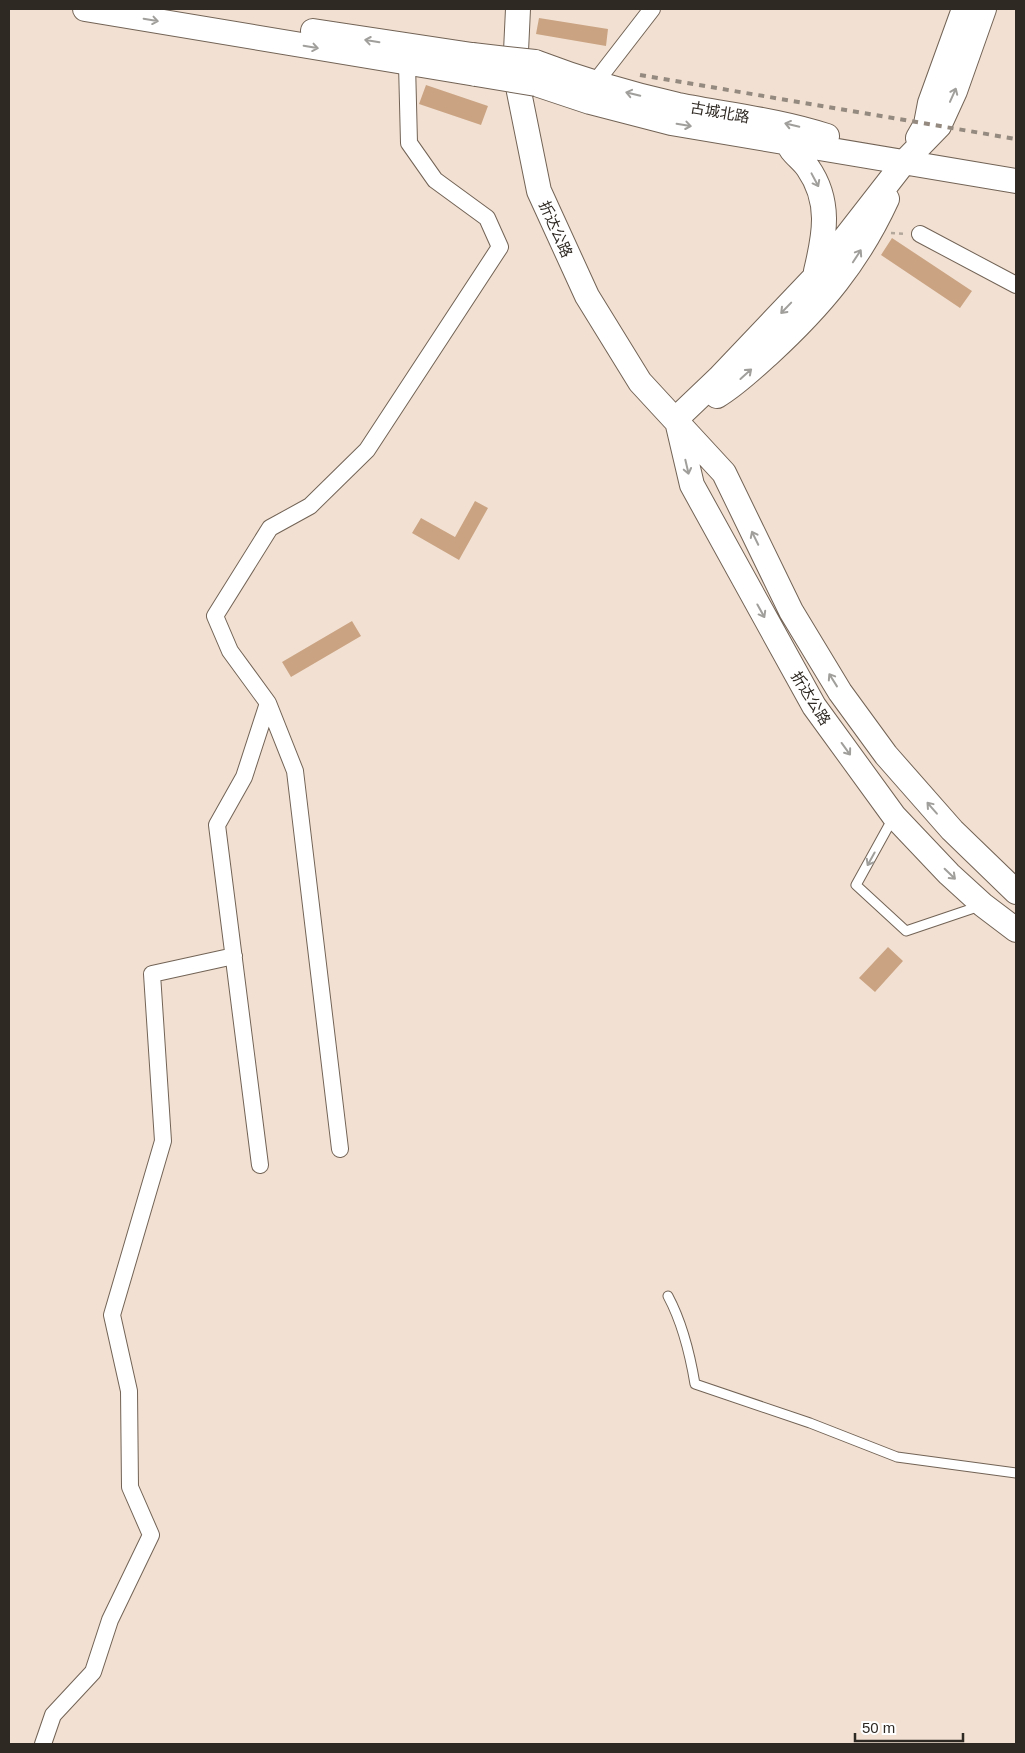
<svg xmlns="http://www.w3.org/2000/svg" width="1025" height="1753" viewBox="0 0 1025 1753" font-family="Arial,'Noto Sans SC',sans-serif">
<rect width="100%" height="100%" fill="#f2e1d2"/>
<path fill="#caa383" d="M539,18L608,29L606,46L536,34Z
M426,85L488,106L481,125L419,104Z
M892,238L972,291L960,308L881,255Z
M475,501L488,508L459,560L412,533L421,518L455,537Z
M352,621L361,636L291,677L282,662Z
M888,947L903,961L875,992L859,978Z"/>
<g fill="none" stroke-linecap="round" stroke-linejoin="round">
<g stroke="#726356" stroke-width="11">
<path id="lane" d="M893,818L856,885L906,931L980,906
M668,1296C683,1324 690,1354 695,1384L810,1423L897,1457L1016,1473"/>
</g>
<g stroke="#726356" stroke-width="18">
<path id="street" d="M593,90L594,84L652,9
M920,234L1016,285
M268,703L295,771L340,1149
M260,1165L217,825L244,777L268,703L230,651L215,616L270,528L310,506L367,450L500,247L487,218L435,180L409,143L407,64L409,54
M43,1744L53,1715L93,1672L110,1620L151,1535L130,1487L129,1391L112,1315L163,1141L152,974L234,956"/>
</g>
<g stroke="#726356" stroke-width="26">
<path id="secondary" d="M85,9L476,74
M518,9L515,72L539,191L587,296L640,382L724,473L791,611L840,692L886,755L952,830L1016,892
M313,31L472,55
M535,62C582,80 629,94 678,105C728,115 778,120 827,136
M536,84L590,102L671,123L1016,181
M918,138L926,124L930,103L964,9
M787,141C790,152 801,158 808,168C831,201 825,234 816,271
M717,396C737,384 753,368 770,353C821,306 858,262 887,199
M676,419L719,378L814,278L905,161L939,126L955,91L984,9
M677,421L692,485L814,706L894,816L949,874L983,905L1016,930"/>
</g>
<path stroke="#b3a69a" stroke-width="2.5" stroke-dasharray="4 4" stroke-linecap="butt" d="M891,233L906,234"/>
<use href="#lane" stroke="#fff" stroke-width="9"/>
<use href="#street" stroke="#fff" stroke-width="16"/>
<use href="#secondary" stroke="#fff" stroke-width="24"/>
<path stroke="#958a7f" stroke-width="4" stroke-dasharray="6 6" stroke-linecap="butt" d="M640,75L1016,139"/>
<g stroke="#726356" stroke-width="26" stroke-linecap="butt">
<path id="secondary-bridge" d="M472,55L535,62
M476,74L536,84"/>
</g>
<use href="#secondary-bridge" stroke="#fff" stroke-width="24"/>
</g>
<defs><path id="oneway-shaft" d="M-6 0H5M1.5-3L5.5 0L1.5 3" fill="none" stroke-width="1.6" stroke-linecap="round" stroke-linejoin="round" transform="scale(1.25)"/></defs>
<g stroke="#a19f9c">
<use href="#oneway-shaft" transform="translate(151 20) rotate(10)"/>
<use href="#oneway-shaft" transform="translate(372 41) rotate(-171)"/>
<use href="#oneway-shaft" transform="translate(311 47) rotate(10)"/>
<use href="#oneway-shaft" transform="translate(633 94) rotate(-166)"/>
<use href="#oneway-shaft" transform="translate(953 95) rotate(-66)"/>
<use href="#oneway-shaft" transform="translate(684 125) rotate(9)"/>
<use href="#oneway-shaft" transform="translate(792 125) rotate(-167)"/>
<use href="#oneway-shaft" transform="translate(815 180) rotate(62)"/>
<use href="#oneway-shaft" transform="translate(857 256) rotate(-57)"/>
<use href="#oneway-shaft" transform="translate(786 308) rotate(134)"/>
<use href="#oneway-shaft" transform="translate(746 374) rotate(-42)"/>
<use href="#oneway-shaft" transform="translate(687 467) rotate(77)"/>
<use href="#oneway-shaft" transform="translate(755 538) rotate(-116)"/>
<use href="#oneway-shaft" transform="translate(761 611) rotate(61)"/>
<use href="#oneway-shaft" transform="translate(833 680) rotate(-122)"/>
<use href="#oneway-shaft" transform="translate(846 749) rotate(54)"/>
<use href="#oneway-shaft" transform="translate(932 808) rotate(-131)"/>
<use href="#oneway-shaft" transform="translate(871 859) rotate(119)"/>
<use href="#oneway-shaft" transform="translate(950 874) rotate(44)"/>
</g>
<g text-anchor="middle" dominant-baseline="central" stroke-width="5" stroke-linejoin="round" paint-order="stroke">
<g font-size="15" fill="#2f2923" stroke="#fff">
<text transform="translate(720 112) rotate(10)">古城北路</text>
<text transform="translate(556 229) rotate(66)">折达公路</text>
<text transform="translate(811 698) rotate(58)">折达公路</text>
</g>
</g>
<rect width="1025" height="1753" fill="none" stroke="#2f2923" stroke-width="20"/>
<path d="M855 1733v8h108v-8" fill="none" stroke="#2f2923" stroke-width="2.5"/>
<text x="862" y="1733" font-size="15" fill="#2f2923" stroke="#ffffff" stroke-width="4" paint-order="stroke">50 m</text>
</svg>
